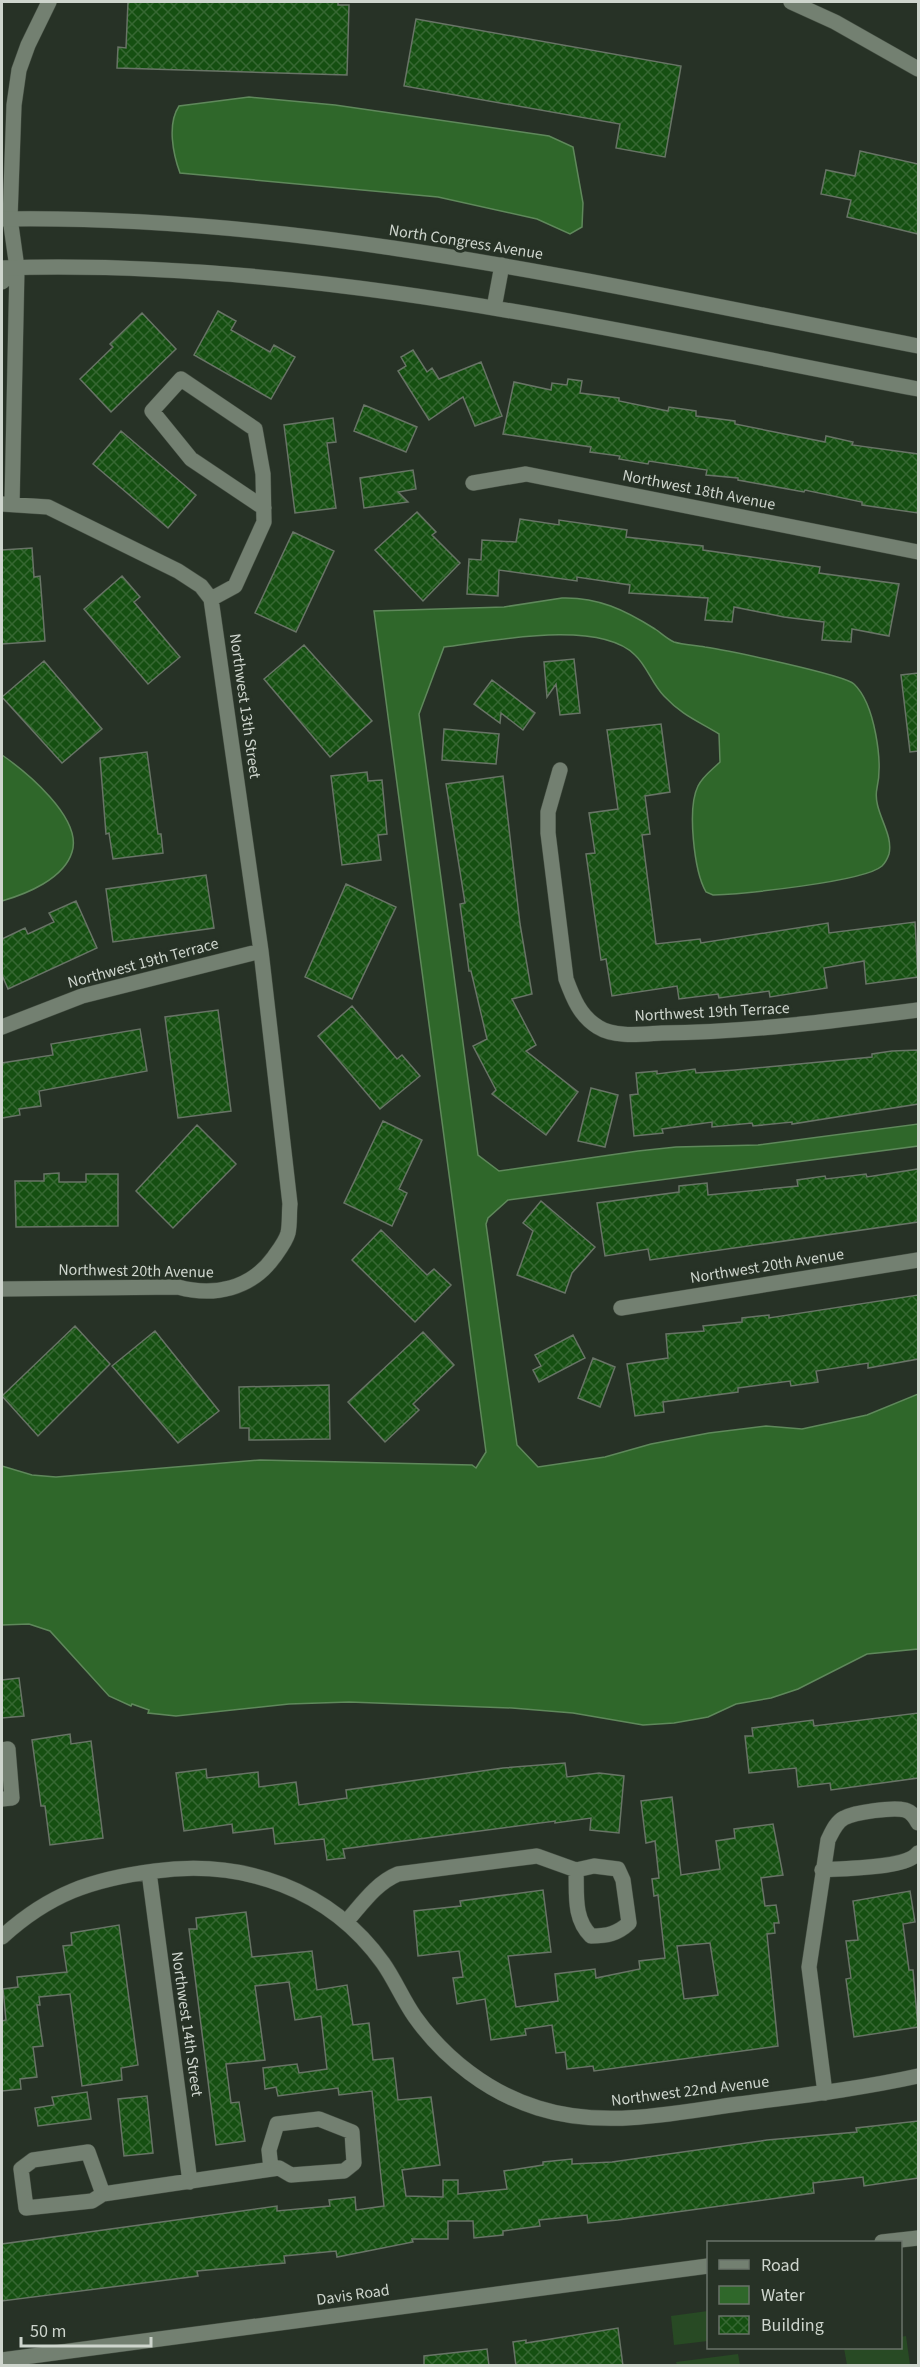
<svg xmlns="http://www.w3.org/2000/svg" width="920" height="2367" viewBox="0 0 920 2367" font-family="'Source Sans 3',sans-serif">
<defs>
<pattern id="building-cross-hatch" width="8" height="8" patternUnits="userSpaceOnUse" patternTransform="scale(1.5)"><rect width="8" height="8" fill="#154f11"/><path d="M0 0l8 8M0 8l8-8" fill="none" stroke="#366732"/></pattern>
</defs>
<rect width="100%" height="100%" fill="#273226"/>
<path fill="#284a24" d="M708,2311V2341L674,2345L671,2316Z
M906,2336L910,2365H847L844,2348H900L901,2337Z
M738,2354L740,2365H677L676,2362Z"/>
<path fill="#2f672a" stroke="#5f885b" stroke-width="1.5" d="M249,97L335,105L549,136L573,147L583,203L582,227L570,234L537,219L438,197L180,173C173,154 167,124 179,106Z
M562,598C598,597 625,610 655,629C661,633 667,639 674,642C684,645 695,645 705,647C726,650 845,675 854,684C875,704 883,762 877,788C872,811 894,832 889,854C888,857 885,863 882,866C864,882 741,894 713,895L706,892C694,871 687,808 698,786C703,776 712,770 720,762L719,734C696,720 683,716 664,696C652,684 647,666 635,655C599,619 492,641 444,647L419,714L478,1155L499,1171L638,1151L676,1147L758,1145L918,1124V1146L508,1200L488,1218L486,1224L517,1445L538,1467L605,1457L651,1444L709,1433L766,1426L802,1429L867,1415L918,1394V1649L867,1654L798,1689L771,1698L736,1704L708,1717L674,1723L643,1725L573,1713L512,1708L349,1702L289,1704L176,1716L148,1713L149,1710L132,1704L131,1706L109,1696L50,1631L29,1624L2,1625V1466L32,1475L56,1477L260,1460L472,1465L476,1468L486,1452L374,611L504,607Z
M2,755C25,771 83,818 72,852C64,879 26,894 2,901Z"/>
<path fill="url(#building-cross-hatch)" stroke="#687466" stroke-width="1.5" fill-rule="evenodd" d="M128,2H338V5H349L347,75L117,68L118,47L126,48Z
M416,19L681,66L665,157L616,148L620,124L404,86Z
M860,151L918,164V234L847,217L851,200L821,194L826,170L855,176Z
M218,311L236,321L231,330L270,352L274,345L295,357L271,399L194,355Z
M142,313L176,349L111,412L80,379L113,347L110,344Z
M413,350L427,372L432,368L439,379L481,362L502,416L475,426L463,397L429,420L398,371L406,366L401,357Z
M568,379L582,381L580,393L619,398V401L668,411L669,407L696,411V416L735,421V424L825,442L826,436L853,442L852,445L918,454V513L862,505V502L805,490L804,492L738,480V478L706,475L707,470L649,461L648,464L619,459L620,456L590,452L591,447L503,434L514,382L551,390L552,383L567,385Z
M364,405L417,427L406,452L354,431Z
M333,418L336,442L327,443L336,508L295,513L284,425Z
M121,431L196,495L168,528L93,464Z
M413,470L416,489L398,492L408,502L364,508L360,478Z
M417,512L436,532L432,535L460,563L423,601L375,550Z
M520,519L559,525V520L627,530L626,537L703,546V550L820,567L819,573L899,584L889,636L852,629L851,642L822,640L824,622L784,617L734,607L732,622L705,620L708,598L629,593L630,585L577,577V581L499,570L498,596L467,594L469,559L481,560L482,540L516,542Z
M293,532L334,551L296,632L255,613Z
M32,548L34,577L40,576L45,641L2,644V550Z
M122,576L140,597L134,602L180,657L148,684L84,609Z
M304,645L372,721L330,757L264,679Z
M574,659L580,713L560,715L556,684L547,697L544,662Z
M44,661L102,729L62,763L2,697Z
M918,673V751L910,752L901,675Z
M492,680L535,713L523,730L501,713L500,723L474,704Z
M661,724L670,792L645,796L650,834L642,835L656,944L700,939L701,943L828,923L829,933L915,922L918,977L866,984L864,961L824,968L827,988L770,997L769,991L719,998L718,994L679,999L677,986L612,996L606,959L601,960L586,854L595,853L589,813L618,809L607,730Z
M444,729L499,734L496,764L442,760Z
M147,752L158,834H161L163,853L113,859L109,833L106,834L100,758Z
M367,772L368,781L382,780L387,834L378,835L381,860L342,865L331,776Z
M503,776L520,924L532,994L512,999L536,1045L526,1051L578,1092L546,1135L492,1094L496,1090L473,1046L487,1039L471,971H469L460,904L465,903L446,784Z
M206,875L214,928L113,942L106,889Z
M346,884L396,907L352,999L305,977Z
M76,901L97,948L8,989L2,975V939L25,928L28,934L54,922L49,913Z
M352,1006L397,1059L402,1055L420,1076L380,1109L318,1036Z
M218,1010L231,1111L178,1118L165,1017Z
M140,1029L147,1071L39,1091L41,1106L19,1109L20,1115L2,1118V1063L53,1055L51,1044Z
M918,1050V1104L792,1124V1122L753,1126L752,1123L712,1127V1122L662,1129L663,1133L634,1136L630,1095L638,1094L636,1073L657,1071V1074L695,1069L696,1073L735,1070L872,1057V1054L892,1051Z
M591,1088L618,1095L605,1147L578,1141Z
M383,1121L422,1140L399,1189L407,1193L392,1226L344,1203Z
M197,1125L236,1164L173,1228L136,1191Z
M918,1169V1222L650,1260L648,1249L605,1256L597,1203L679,1192V1186L707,1183L708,1195L798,1186L797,1180L825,1176L826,1179L866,1174L867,1177Z
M59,1173V1182H86V1174H118V1226L16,1227L15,1181H44V1174Z
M541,1201L595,1247L572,1273L565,1293L517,1275L533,1231L523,1223Z
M381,1230L427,1275L434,1269L451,1285L415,1322L352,1260Z
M918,1295V1359L868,1368V1363L816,1371L818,1382L791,1386L790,1381L738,1388V1392L663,1402L664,1412L635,1416L627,1364L668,1358L666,1334L704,1331L703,1326L742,1322V1318L769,1315V1318Z
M75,1326L110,1364L38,1436L2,1396Z
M155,1331L219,1411L178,1443L112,1366Z
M423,1332L454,1365L413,1404L419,1410L385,1442L348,1402Z
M573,1335L585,1358L539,1382L533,1370L541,1366L535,1355Z
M593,1358L615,1367L600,1407L578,1398Z
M329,1385L330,1439L249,1440V1428H240L239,1387Z
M19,1678L24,1716L2,1718V1680Z
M918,1713V1778L831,1790L830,1783L798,1787L796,1768L749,1773L745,1736H753L752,1728L813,1720L814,1726Z
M70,1734L71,1744L91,1741L103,1838L50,1845L45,1806H41L32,1740Z
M565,1763L567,1777L599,1773L624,1776L619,1833L590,1830L591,1818L555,1823V1821L343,1849L345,1858L327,1860L324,1839L275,1844L273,1828L233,1833L232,1824L184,1831L176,1773L206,1769L207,1778L258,1772L259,1787L296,1782L299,1805L347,1798L346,1790L503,1768Z
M672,1797L681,1875L720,1869L716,1841L735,1838L734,1829L773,1824L783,1875L761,1878L765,1906L776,1905L779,1923H774L775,1933L767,1934L778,2046L594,2071L593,2066L567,2069L565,2052L556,2053L552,2025L525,2029L526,2035L491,2040L485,1999L457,2004L453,1978L463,1977L459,1951L418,1956L414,1911L461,1906L460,1901L543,1890L551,1952L508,1956L516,2007L558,2001L555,1974L595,1969L596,1978L640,1969L639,1961L665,1958L658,1895L654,1896L652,1879L659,1878L655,1841L646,1843L641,1801ZM710,1943L718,1995L684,1999L677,1946Z
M910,1891L915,1922L903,1924L909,1970H913L918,2027L854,2037L846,1979L851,1978L846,1941L858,1940L853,1901Z
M246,1912L252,1957L312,1951L317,1990L347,1985L353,2025L369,2023L373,2060L393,2058L398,2100L431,2097L440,2165L402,2170L406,2196L443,2197V2180H458V2194L507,2189L504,2171L543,2165V2162L572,2159V2164L612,2162L767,2140L857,2132L856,2128L918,2121V2178L864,2186L863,2177L813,2183L814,2193L618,2220L588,2223L587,2215L539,2220L540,2226L503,2231V2235L474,2238L473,2221H448V2239H412L413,2242L337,2257L336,2251L284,2256L285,2263L197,2271L198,2276L2,2301V2244L277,2206V2211L330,2206L329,2200L355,2197L356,2210L384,2206L372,2091L339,2095L338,2088L278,2096L276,2087L265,2089L263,2068L297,2064L299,2073L327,2069L321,2016L295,2020L289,1982L255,1986L265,2060L226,2064L231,2103L239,2102L245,2141L216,2145L189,1929H197L196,1918Z
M119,1925L138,2065L121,2068L122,2080L82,2086L70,1994L39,1997L40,2005H37L43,2046L33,2047L37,2077L20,2079L21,2089L2,2091V2021L6,2020L3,1989L18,1987L17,1977L67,1972L63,1946L72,1945L71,1933Z
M87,2092L91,2119L38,2126L35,2108L54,2105L52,2097Z
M147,2096L153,2153L124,2156L118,2099Z
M618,2328L623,2366H516L513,2342L526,2340V2343Z
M487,2349L489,2366H424V2356Z"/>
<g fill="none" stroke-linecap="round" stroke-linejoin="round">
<g stroke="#454e43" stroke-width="16">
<path id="street" d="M791,2L835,22L918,69
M2,282L17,268
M473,483L526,474L918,552
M2,504L48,507L178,571L201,586L211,599L261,951L290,1204C289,1213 290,1224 288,1233C286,1241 279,1250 274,1257C251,1289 214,1297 178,1287L2,1289
M12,504L17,268L10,218L14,105L19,70L28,45L49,2
M211,599L235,586L264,522L263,474L255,429L181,379L152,411L191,459L264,508
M560,770L548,812V833L566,979C573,998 580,1016 598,1027C615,1038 643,1034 662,1033C748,1032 833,1021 918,1010
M2,1027L82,996L261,951
M621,1308L918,1260
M2,1750L8,1749L12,1798L2,1799
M822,1870C843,1868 906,1869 918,1853
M149,1872L190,2182
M346,1922C362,1904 376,1883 398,1874L537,1856L576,1870L594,1866L618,1869L623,1880L629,1923C617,1934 607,1936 591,1936C573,1918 577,1894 576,1870
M2,1937C49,1894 92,1879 155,1871C244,1859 330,1889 383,1963C395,1980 403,2000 415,2017C445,2059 489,2093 538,2108C604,2129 672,2113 739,2104C799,2096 859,2089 918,2076
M825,2093L809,1967L828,1840C832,1832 836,1822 844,1818C855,1812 893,1807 905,1810C912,1812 915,1817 918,1823
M103,2194L88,2152L33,2160L21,2169L26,2208L92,2201L103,2194L279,2168L291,2175L344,2171L354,2163L352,2132L319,2119L277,2124L269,2150L271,2169
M882,2242L918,2238
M2,2360L708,2266"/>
</g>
<g stroke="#454e43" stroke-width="16">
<path id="secondary" d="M2,219C308,214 619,288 918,346
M2,268C311,258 616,331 918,389
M494,308L502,265"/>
</g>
<use href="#street" stroke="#738071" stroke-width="15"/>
<use href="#secondary" stroke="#738071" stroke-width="15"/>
</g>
<g text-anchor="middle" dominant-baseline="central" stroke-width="6" stroke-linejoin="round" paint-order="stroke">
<g font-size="16" fill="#ced5cd" stroke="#273226">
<text transform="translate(466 242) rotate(9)">North Congress Avenue</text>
<text transform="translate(699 490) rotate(11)">Northwest 18th Avenue</text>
<text transform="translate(245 706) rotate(82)">Northwest 13th Street</text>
<text transform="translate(143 963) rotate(-15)">Northwest 19th Terrace</text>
<text transform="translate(712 1012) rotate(-3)">Northwest 19th Terrace</text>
<text transform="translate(767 1266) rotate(-9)">Northwest 20th Avenue</text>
<text transform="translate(136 1271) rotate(1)">Northwest 20th Avenue</text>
<text transform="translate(187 2024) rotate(82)">Northwest 14th Street</text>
<text transform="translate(690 2091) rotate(-7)">Northwest 22nd Avenue</text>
<text transform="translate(353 2295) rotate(-8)">Davis Road</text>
</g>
</g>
<rect width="920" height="2367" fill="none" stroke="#ced5cd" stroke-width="6"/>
<rect x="707" y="2241" width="195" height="108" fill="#273226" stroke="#6a7369" stroke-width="1.5"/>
<rect x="719" y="2260" width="30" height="9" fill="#738071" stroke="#6a7369" stroke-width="1.5"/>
<text x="761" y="2271" font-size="18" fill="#ced5cd">Road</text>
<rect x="719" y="2286" width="30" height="18" fill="#2f672a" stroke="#6a7369" stroke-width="1.5"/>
<text x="761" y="2301" font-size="18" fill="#ced5cd">Water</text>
<rect x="719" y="2316" width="30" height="18" fill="url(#building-cross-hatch)" stroke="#6a7369" stroke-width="1.5"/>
<text x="761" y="2331" font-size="18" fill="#ced5cd">Building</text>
<path d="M21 2337v9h130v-9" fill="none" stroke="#ced5cd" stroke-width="3"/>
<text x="30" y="2337" font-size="18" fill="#ced5cd" stroke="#273226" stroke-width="4.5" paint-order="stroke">50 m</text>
</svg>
